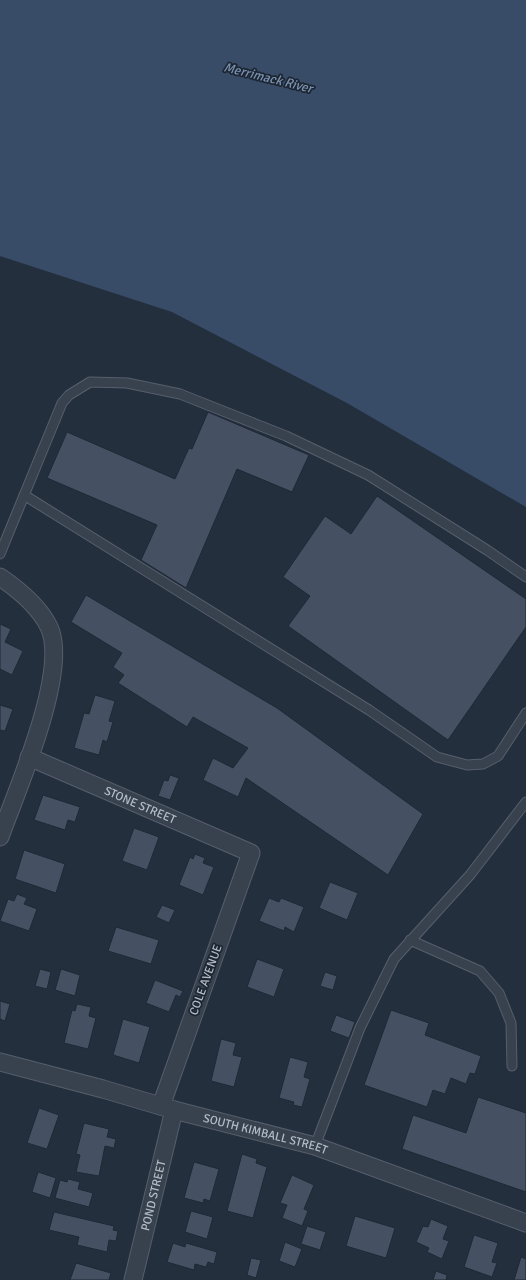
<svg xmlns="http://www.w3.org/2000/svg" width="526" height="1280" viewBox="0 0 526 1280" font-family="Signika,sans-serif">
<rect width="100%" height="100%" fill="#242f3e"/>
<path fill="#394c67" d="M0,0H526V507L347,403L172,312L0,256Z"/>
<path fill="#455162" stroke="#1f2835" d="M208,412L309,455L292,492L237,469L186,588L141,560L157,525L47,478L67,432L175,479L189,448L192,449Z
M377,496L526,599V627L448,740L288,626L310,596L283,577L325,516L351,534Z
M86,595L277,708L423,814L388,875L246,778L238,797L203,780L213,758L233,768L248,748L193,717L187,727L118,683L124,675L113,667L122,653L71,622Z
M0,624L11,629L5,642L23,651L12,675L0,669Z
M95,695L115,701L109,721L113,722L107,742L103,740L99,755L74,748L84,713L89,714Z
M0,705L13,709L5,731L0,730Z
M170,775L179,778L170,800L158,796L164,780L168,781Z
M43,795L80,807L75,822L68,820L65,830L34,820Z
M134,828L159,837L147,870L122,861Z
M24,850L65,864L56,893L15,879Z
M195,854L205,858L203,863L214,867L203,895L179,885L190,857L193,859Z
M330,882L358,893L347,920L319,908Z
M17,894L27,898L24,904L37,909L29,931L0,921L8,899L14,901Z
M269,898L279,902L281,898L304,907L294,932L285,927L284,931L259,921Z
M162,905L175,910L169,923L156,917Z
M116,927L159,940L151,964L108,951Z
M257,959L284,969L274,997L247,987Z
M40,969L51,972L47,989L35,986Z
M61,969L80,975L75,996L55,990Z
M325,972L337,976L333,990L320,986Z
M155,980L183,991L180,997L176,995L169,1012L146,1003Z
M0,1001L10,1004L5,1021L0,1019Z
M77,1004L91,1007L89,1016L96,1018L88,1049L64,1043L72,1010L75,1011Z
M391,1010L429,1023L425,1035L481,1056L475,1074L470,1073L466,1084L451,1078L445,1094L433,1090L427,1107L364,1085Z
M336,1015L355,1022L349,1038L330,1031Z
M123,1019L150,1027L139,1063L113,1055Z
M221,1039L236,1043L233,1055L242,1057L234,1087L211,1081Z
M290,1057L308,1062L304,1077L310,1079L302,1107L293,1105L294,1102L279,1098Z
M478,1097L526,1113V1192L402,1149L413,1115L466,1133Z
M39,1108L59,1115L47,1149L27,1143Z
M84,1123L109,1129L107,1137L116,1139L114,1148L105,1146L99,1176L76,1172L80,1155L76,1154Z
M242,1154L257,1159L256,1163L267,1167L253,1218L227,1211Z
M194,1162L219,1169L210,1201L204,1199L203,1203L184,1198Z
M38,1172L56,1178L50,1198L32,1192Z
M292,1175L314,1185L304,1209L308,1211L302,1226L282,1218L287,1205L280,1203Z
M68,1179L80,1182L78,1189L93,1193L89,1207L55,1198L60,1180L67,1182Z
M191,1211L213,1217L207,1239L185,1232Z
M54,1212L114,1226L113,1230L118,1231L116,1241L109,1240L107,1252L77,1245L79,1237L49,1230Z
M355,1216L395,1228L386,1258L346,1246Z
M431,1219L448,1226L443,1239L449,1241L442,1259L427,1252L429,1248L416,1242L423,1226L428,1227Z
M307,1226L326,1232L320,1250L301,1244Z
M474,1235L498,1243L492,1262L497,1263L492,1277L464,1267Z
M285,1242L302,1249L295,1267L279,1261Z
M173,1243L185,1247L186,1243L217,1252L214,1264L208,1262L206,1267L195,1264L194,1270L167,1262Z
M521,1257L526,1259V1280H514Z
M251,1258L261,1260L256,1278L247,1275Z
M76,1263L111,1273L109,1280H70Z
M436,1271L447,1275L446,1280H433Z"/>
<g fill="none" stroke-linecap="round" stroke-linejoin="round">
<g stroke="#565f6c" stroke-width="11">
<path id="service" d="M24,495L369,710L437,757L467,765L483,764L498,756L526,713
M0,554L62,403L69,395L90,382L127,383L180,394L286,436L368,475L487,550L526,577
M410,940L480,971L499,993L511,1023L512,1066
M315,1146L360,1028L394,959L470,875L526,802"/>
</g>
<g stroke="#565f6c" stroke-width="19">
<g id="minor">
<path d="M0,577C19,590 39,606 49,627C70,670 16,792 0,837"/>
<path id="s1" d="M29,757L251,853L161,1106"/>
<path id="s2" d="M0,1062L103,1089L174,1110L315,1146L526,1223"/>
<path id="s3" d="M133,1280L174,1110"/>
</g>
</g>
<use href="#service" stroke="#38414e" stroke-width="9"/>
<use href="#minor" stroke="#38414e" stroke-width="17"/>
</g>
<g text-anchor="middle" dominant-baseline="central" stroke-width="3.5" stroke-linejoin="round" paint-order="stroke">
<g font-size="12" fill="#b4bcc9" stroke="#1d2633">
<text stroke="none"><textPath href="#s1" startOffset="121">STONE STREET</textPath></text>
<text transform="translate(206 980) rotate(-70)">COLE AVENUE</text>
<text stroke="none"><textPath href="#s2" startOffset="275">SOUTH KIMBALL STREET</textPath></text>
<text stroke="none"><textPath href="#s3" startOffset="87">POND STREET</textPath></text>
</g>
<g font-size="13" font-style="italic" fill="#7c92b1" stroke="#1d2633">
<text transform="translate(268 78) rotate(14)">Merrimack River</text>
</g>
</g>
</svg>
